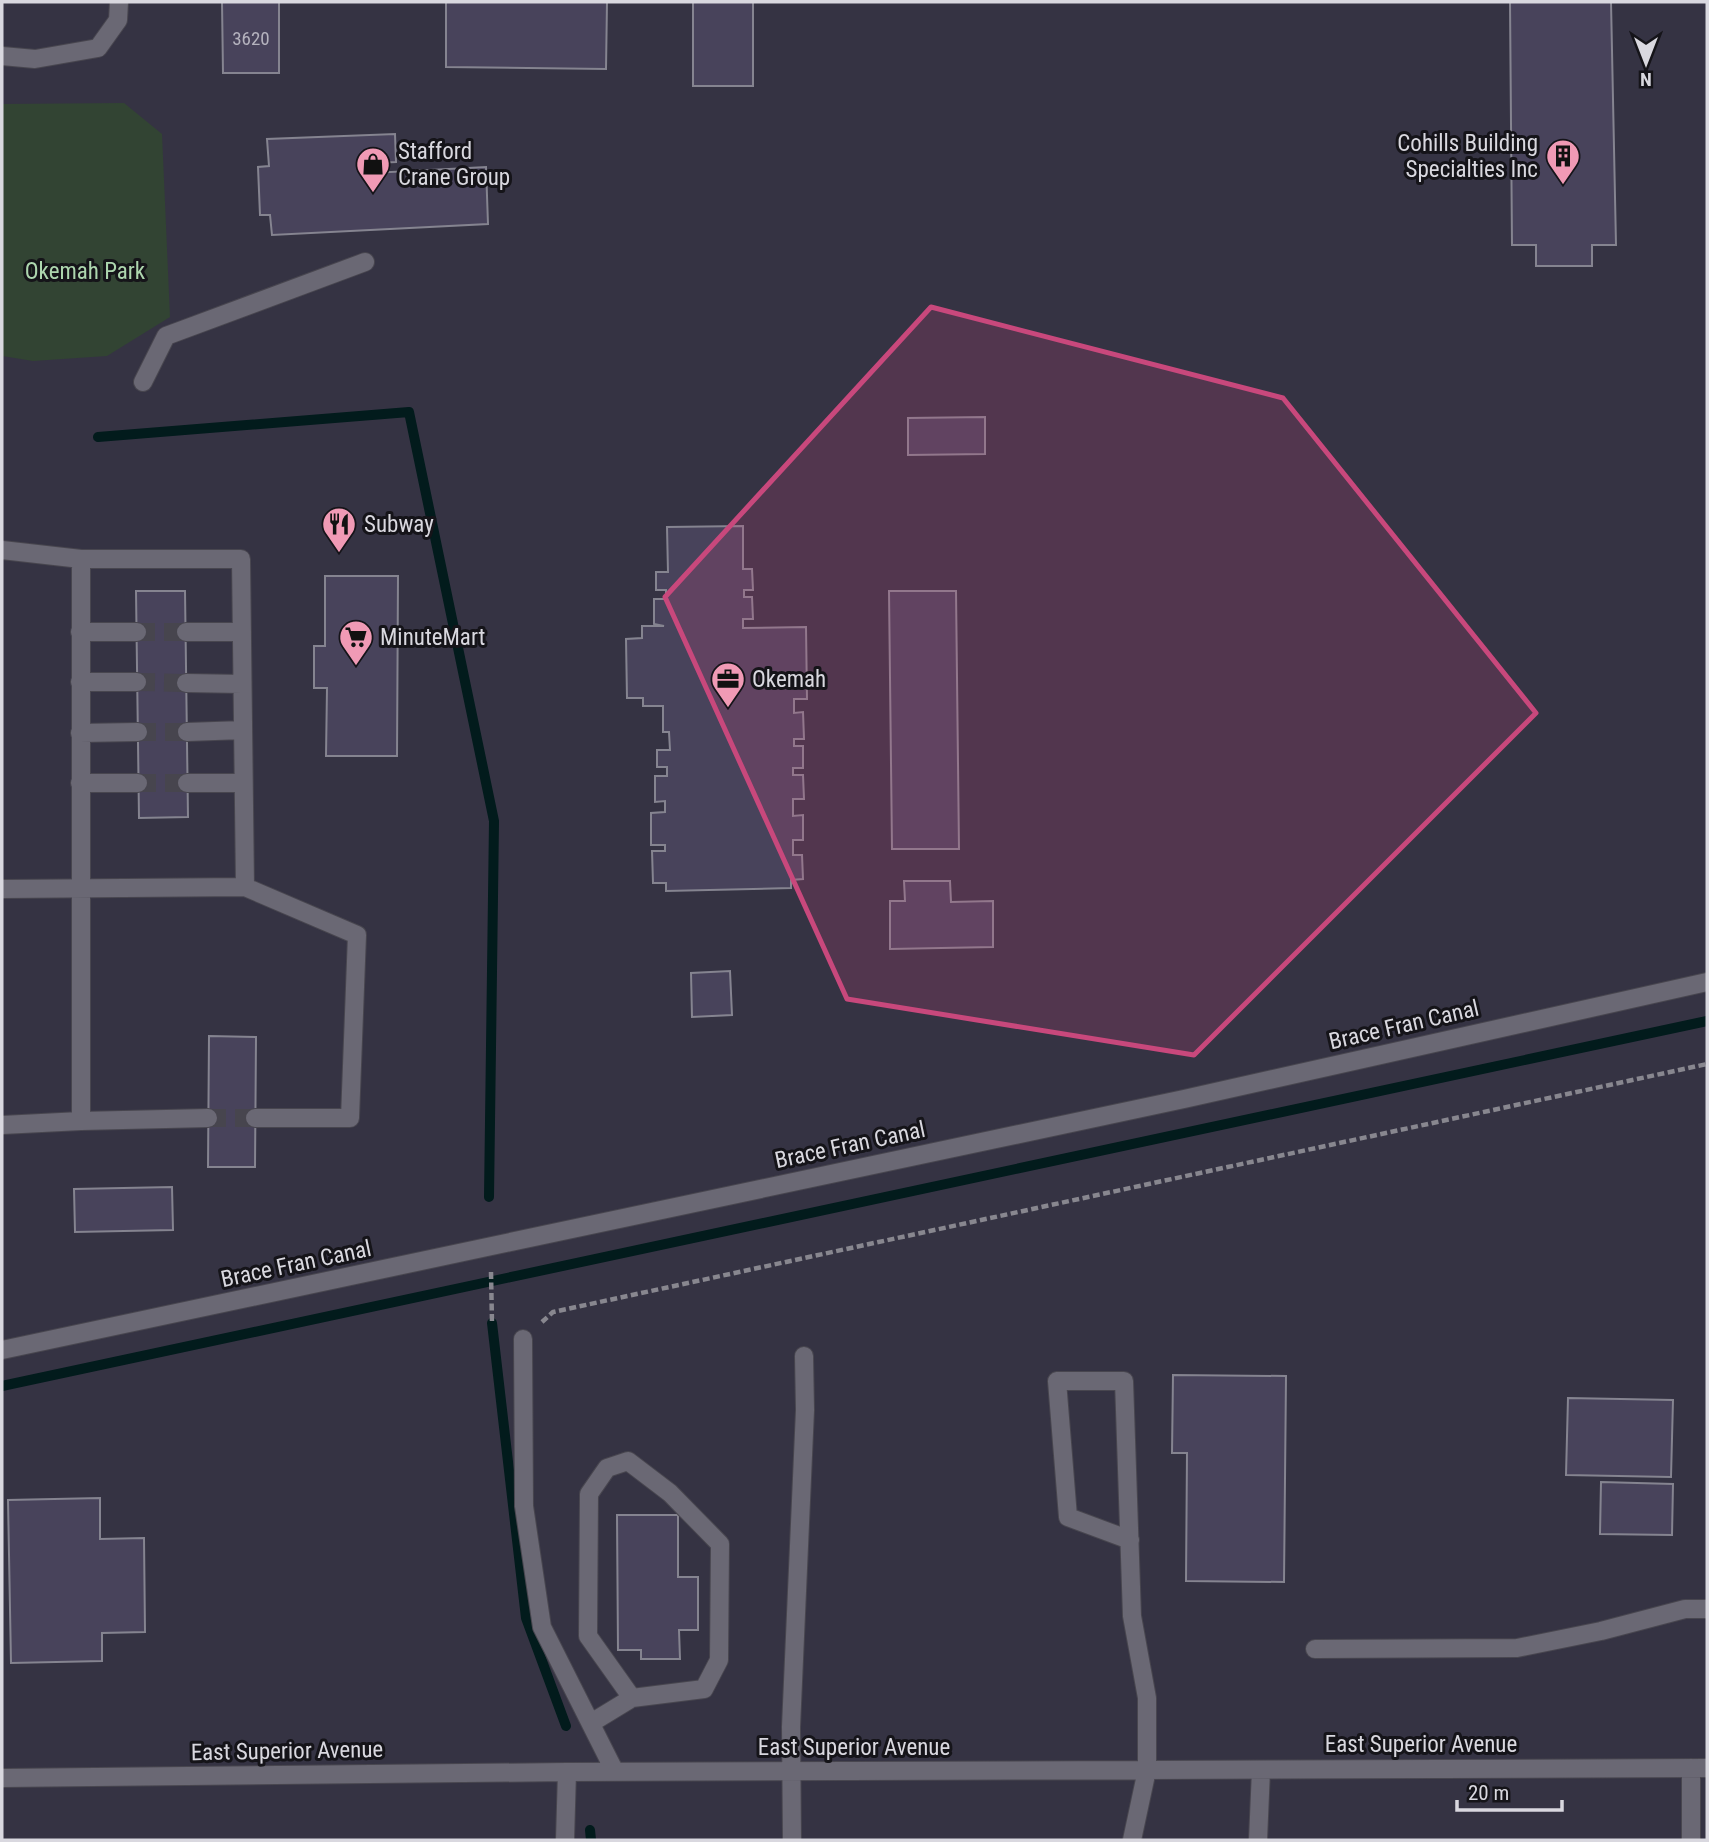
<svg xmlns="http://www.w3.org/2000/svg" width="1709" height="1842" viewBox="0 0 1709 1842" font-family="'Roboto Condensed',sans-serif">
<rect width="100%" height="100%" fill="#2d2b35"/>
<path fill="#353343" d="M2,2H1707V1840H2Z"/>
<path fill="#324433" d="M124,103L162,134L170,317L107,356L33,361L2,356V104Z"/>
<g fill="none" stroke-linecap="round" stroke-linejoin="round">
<path stroke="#021b1c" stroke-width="10" d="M98,437L409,412L494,821L489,1197
M492,1323L526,1618L566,1726
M2,1386L1707,1021
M590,1830L591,1840"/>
</g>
<path fill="#48435b" stroke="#858490" stroke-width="2" d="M222,2H279V73H223Z
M446,2H607L606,69L446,67Z
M693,2H753V86H693Z
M1510,2H1611L1616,245H1592V266H1536V245H1512Z
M395,134L396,162L373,163L372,173L486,167L488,224L272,235L270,215H260L258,167L269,166L267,139Z
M985,417V454L908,455V418Z
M743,526V569H752L753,590H744V597H752L753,619H743V628L806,627L807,699H794V713L803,712L804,739H794V746H803V768H793V775H803L804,799H793V816L803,815V840H793V855H802L803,879L791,880V888L666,891V883H653L652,851H665V845H651V813L665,812V801L655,802V776H667V767H657V750H670L669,732H663V706H643V698H627L626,639L642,638V626H664L654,624V599H666V590H656V572H668L667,527Z
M325,576H398L397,756H326L327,688H314V646H325Z
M136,591H185L188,817L139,818Z
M889,591H956L959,849H892Z
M904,881H950L951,902L993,901V947L890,949V901H905Z
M730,971L732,1015L692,1017L691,973Z
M209,1036L256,1037L255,1167H208Z
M172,1187L173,1230L75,1232L74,1189Z
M1173,1375L1286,1376L1284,1582L1186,1581L1187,1453H1172Z
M1568,1398L1673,1400L1671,1477L1566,1475Z
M1601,1482L1673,1484L1672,1535L1600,1534Z
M100,1498V1539L144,1538L145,1632L102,1633V1661L11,1663L8,1500Z
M617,1515H678V1577H698V1630H679L680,1659H641V1650H618Z"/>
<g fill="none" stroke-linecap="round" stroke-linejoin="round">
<path stroke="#47454e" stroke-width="18" stroke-dasharray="18 9" stroke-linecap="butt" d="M137,632H186
M137,682L186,683
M138,732H187
M138,783H187
M208,1118H255"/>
<g stroke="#48464f" stroke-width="20">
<path id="minor" d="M2,56L35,59L98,48L118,20L119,2
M143,382L166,336L365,262
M2,550L81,559H241L245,887L2,889
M80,632H137
M186,632H242
M80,682H137
M186,683L242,684
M187,732L243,730
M80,733L138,732
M80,783H138
M187,783H243
M245,887L357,935L350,1118H255
M81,1121L208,1118
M2,1125L81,1121V559
M523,1339L524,1506L542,1627L615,1772
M2,1350L1184,1099L1707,982
M1130,1540L1068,1517L1057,1381H1124L1132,1616L1147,1698V1770L1132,1840
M1315,1649L1517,1648L1601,1631L1685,1609H1707
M591,1723L632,1698L704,1689L719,1660L720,1544L670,1493L628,1461L607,1468L589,1494L588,1636L632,1698
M1691,1768V1840
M2,1778L567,1772L1707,1768
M565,1840L567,1772
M792,1840L791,1727L805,1410L804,1356
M1258,1840L1261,1770"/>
</g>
<path stroke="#88878f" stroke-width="4.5" stroke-dasharray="7 3.5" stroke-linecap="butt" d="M491,1272L492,1323
M542,1322L553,1312L1707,1064"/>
<use href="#minor" stroke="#6a6874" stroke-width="18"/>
</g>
<path fill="#c8487c" fill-opacity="0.2" stroke="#c8487c" stroke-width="5" stroke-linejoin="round" d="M931,307L1283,398L1536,713L1194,1055L847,999L665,597Z"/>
<defs>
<g id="building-pin" transform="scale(1.75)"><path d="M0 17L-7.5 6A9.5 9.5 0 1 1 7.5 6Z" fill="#f09ab5" stroke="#151419"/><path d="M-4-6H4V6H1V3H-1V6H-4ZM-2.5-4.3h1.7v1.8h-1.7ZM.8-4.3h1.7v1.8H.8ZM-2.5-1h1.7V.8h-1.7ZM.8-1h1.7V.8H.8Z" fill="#111"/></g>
<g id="shop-pin" transform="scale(1.75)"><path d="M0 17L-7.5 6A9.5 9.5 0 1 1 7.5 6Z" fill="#f09ab5" stroke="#151419"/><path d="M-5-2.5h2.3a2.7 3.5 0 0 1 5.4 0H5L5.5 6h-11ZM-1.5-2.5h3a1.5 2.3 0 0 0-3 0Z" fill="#111"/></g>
<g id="restaurant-pin" transform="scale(1.75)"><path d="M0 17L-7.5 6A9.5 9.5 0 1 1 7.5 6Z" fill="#f09ab5" stroke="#151419"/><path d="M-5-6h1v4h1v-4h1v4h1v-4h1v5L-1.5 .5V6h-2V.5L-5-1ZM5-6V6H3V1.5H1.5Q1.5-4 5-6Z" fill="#111"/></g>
<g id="supermarket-pin" transform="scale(1.75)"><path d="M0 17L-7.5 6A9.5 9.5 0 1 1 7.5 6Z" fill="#f09ab5" stroke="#151419"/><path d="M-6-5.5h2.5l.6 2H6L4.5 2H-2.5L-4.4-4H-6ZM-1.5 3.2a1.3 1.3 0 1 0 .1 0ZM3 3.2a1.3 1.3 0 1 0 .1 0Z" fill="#111"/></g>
<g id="office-pin" transform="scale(1.75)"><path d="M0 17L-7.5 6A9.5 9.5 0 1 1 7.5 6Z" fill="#f09ab5" stroke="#151419"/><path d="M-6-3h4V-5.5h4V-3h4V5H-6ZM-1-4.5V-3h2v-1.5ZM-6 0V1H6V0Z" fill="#111"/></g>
</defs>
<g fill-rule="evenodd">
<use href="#building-pin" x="1563" y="156"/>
<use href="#shop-pin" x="373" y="164"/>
<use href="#restaurant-pin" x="339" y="524"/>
<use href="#supermarket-pin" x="356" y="637"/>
<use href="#office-pin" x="728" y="679"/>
</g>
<g text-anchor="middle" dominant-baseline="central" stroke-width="6" stroke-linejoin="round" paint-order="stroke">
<g font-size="19" fill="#b5b3be">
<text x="251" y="38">3620</text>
</g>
<g font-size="23" fill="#d9d8df" stroke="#151419" text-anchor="start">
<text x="1538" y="143" text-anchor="end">Cohills Building<tspan x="1538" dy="26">Specialties Inc</tspan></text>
<text x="398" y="151">Stafford<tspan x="398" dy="26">Crane Group</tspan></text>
<text x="364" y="524">Subway</text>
<text x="380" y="637">MinuteMart</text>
<text x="752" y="679">Okemah</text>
</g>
<g font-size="23" fill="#add6ae" stroke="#151419">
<text x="85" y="271">Okemah Park</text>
</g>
<g font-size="23" fill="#d9d8df" stroke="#151419">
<text transform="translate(1404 1025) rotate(-13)">Brace Fran Canal</text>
<text transform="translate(850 1145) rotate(-12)">Brace Fran Canal</text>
<text transform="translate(296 1264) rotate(-12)">Brace Fran Canal</text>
<text x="1421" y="1744">East Superior Avenue</text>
<text x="854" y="1747">East Superior Avenue</text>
<text transform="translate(287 1751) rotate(-1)">East Superior Avenue</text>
</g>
</g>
<rect width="1709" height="1842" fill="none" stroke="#d9d8df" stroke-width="7"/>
<g transform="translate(1646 63) rotate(180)" stroke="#151419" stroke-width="5" paint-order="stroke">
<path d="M0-5L12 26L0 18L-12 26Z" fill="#d9d8df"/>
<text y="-10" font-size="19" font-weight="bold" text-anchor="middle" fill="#d9d8df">N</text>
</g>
<path d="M1457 1800v10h105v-10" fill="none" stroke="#d9d8df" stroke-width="3.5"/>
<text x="1468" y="1800" font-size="21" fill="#d9d8df" stroke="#151419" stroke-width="5" paint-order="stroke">20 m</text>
</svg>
